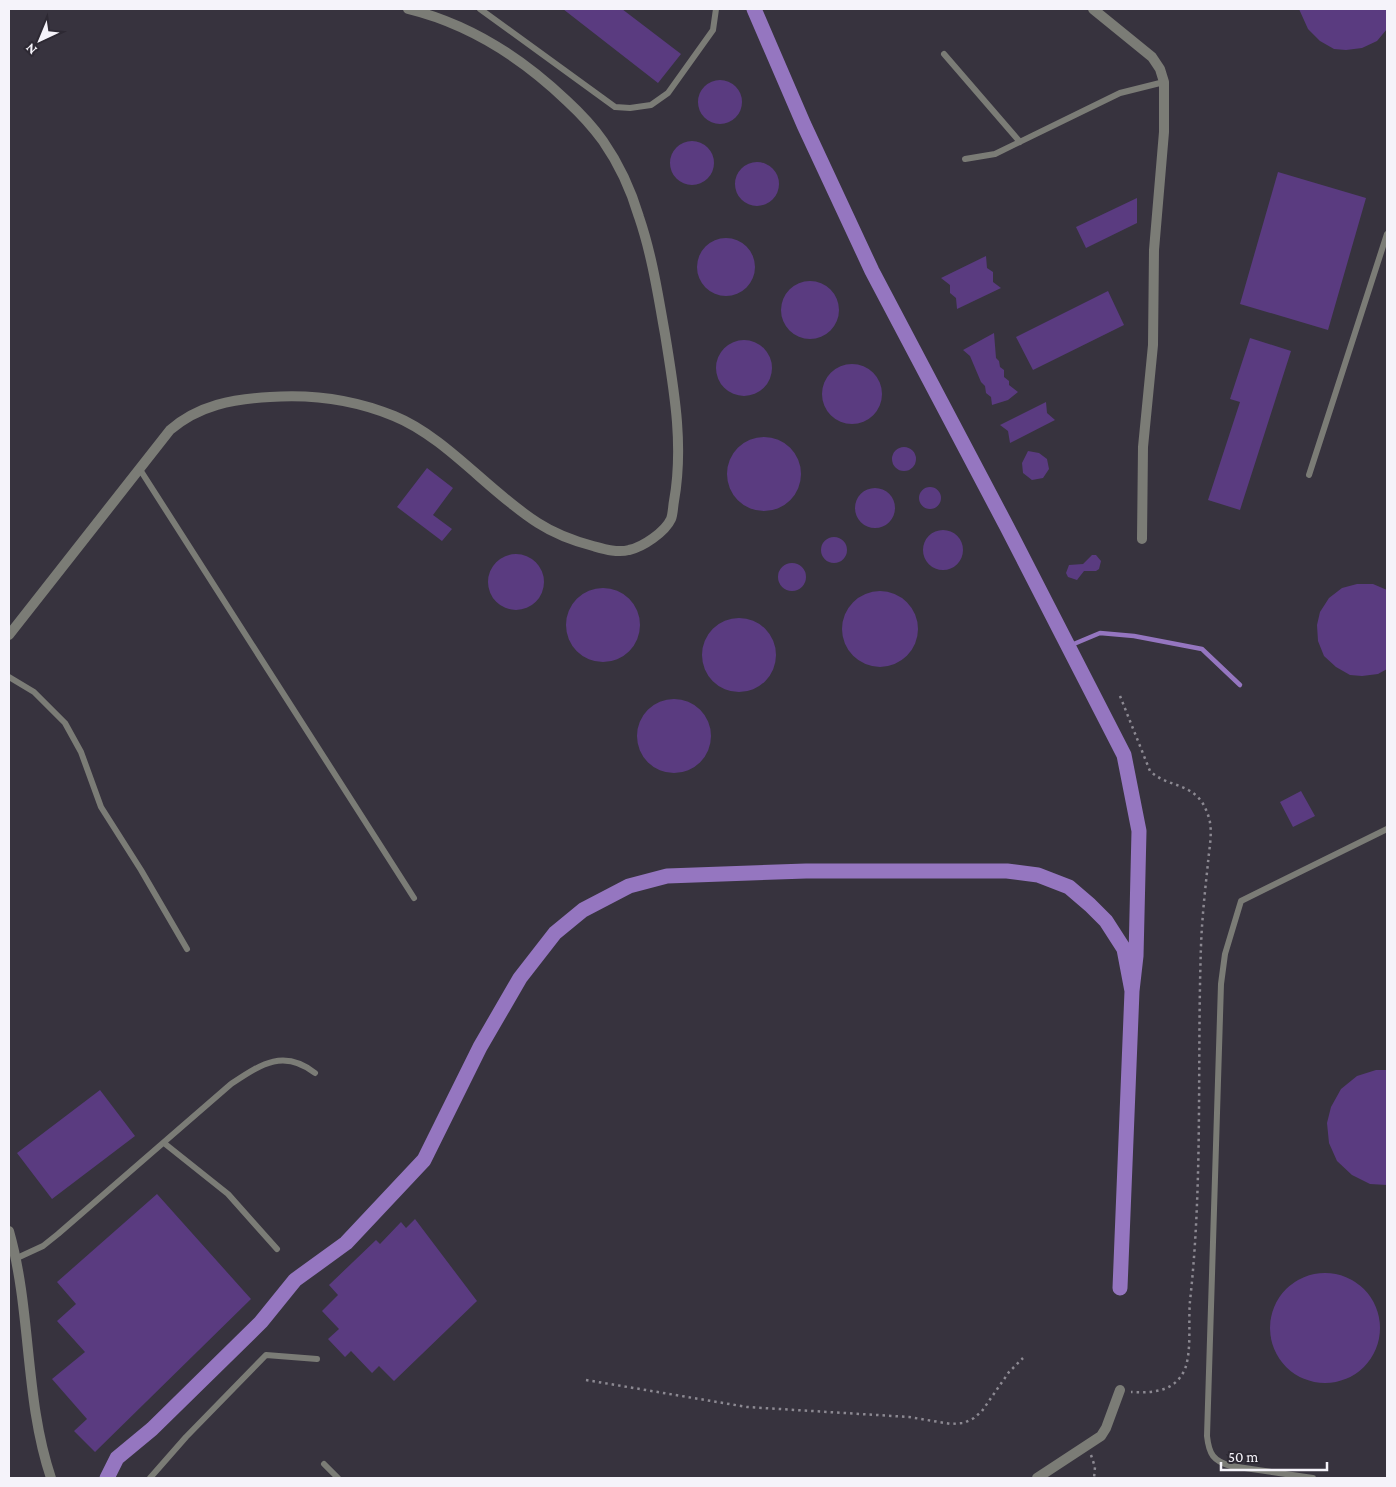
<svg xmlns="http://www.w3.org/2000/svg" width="1396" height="1487" viewBox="0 0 1396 1487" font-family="'Crimson Pro',serif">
<rect width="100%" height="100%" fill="#37333e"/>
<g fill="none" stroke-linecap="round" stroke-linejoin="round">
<path stroke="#9576c0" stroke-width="4.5" d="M1069,646L1100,633L1134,636L1202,649L1240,685"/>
<path stroke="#9576c0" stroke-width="15" d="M754,9L804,125L872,271L1007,527L1124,755L1139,831L1136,956L1132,991L1120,1288
M107,1478L117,1458L152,1429L261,1322L295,1280L346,1243L424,1160L480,1047L520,978L555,933L583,910L629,886L667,876L806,871H1007L1038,875L1069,887L1090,905L1106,921L1124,949L1132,991"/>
</g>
<path fill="#5a3b80" d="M563,9H622L681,54L658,83Z
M1299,9H1387V29L1377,41L1362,48L1346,50L1334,49L1320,41L1308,29Z
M698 102a22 22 0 1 1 44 0a22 22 0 1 1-44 0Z
M670 163a22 22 0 1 1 44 0a22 22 0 1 1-44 0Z
M735 184a22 22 0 1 1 44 0a22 22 0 1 1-44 0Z
M1278,172L1366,198L1328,330L1240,304Z
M1137,198V223L1086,248L1076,227Z
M697 267a29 29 0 1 1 58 0a29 29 0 1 1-58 0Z
M986,256L987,268L993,272V282L1001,288L957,309L956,298L950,293V285L941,278Z
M781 310a29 29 0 1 1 58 0a29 29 0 1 1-58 0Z
M1108,291L1124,325L1033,370L1016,337Z
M994,333L996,358L999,361L1000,367L1004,370V377L1009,381V385L1018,392L1008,400L992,405L991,397L986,393L985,386L981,382L970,356L963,350Z
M1250,338L1291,351L1240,510L1208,500L1240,402L1230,399Z
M716 368a28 28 0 1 1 56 0a28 28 0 1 1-56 0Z
M822 394a30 30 0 1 1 60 0a30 30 0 1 1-60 0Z
M1046,402L1047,413L1055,420L1010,443L1008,431L1000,425Z
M727 474a37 37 0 1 1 74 0a37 37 0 1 1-74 0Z
M892 459a12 12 0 1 1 24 0a12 12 0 1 1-24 0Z
M1028,451L1039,453L1047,459L1049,469L1043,478L1032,480L1023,473L1022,463Z
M427,468L453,488L433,515L452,529L442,541L397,507Z
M919 498a11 11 0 1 1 22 0a11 11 0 1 1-22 0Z
M855 508a20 20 0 1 1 40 0a20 20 0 1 1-40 0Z
M923 550a20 20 0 1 1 40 0a20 20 0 1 1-40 0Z
M821 550a13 13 0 1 1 26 0a13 13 0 1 1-26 0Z
M488 582a28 28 0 1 1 56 0a28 28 0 1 1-56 0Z
M1092,555H1096L1101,561L1099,569L1096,571H1084L1077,580L1068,577L1066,573L1069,565L1083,564Z
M778 577a14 14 0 1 1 28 0a14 14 0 1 1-28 0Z
M1357,584H1373L1387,590V669L1378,674L1362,676L1350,675L1336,667L1324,656L1318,641L1317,625L1320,612L1329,598L1342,588Z
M566 625a37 37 0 1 1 74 0a37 37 0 1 1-74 0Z
M842 629a38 38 0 1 1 76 0a38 38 0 1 1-76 0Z
M702 655a37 37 0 1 1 74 0a37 37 0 1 1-74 0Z
M637 736a37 37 0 1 1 74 0a37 37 0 1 1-74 0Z
M1301,791L1315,816L1293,827L1280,802Z
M1376,1070H1387V1185L1370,1184L1352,1175L1337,1161L1329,1143L1327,1123L1331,1107L1341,1089L1357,1076Z
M100,1090L135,1136L52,1199L17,1153Z
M157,1194L251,1299L95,1452L74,1431L87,1419L52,1379L85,1352L57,1321L76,1304L57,1282Z
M415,1219L477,1301L394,1381L379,1366L372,1373L351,1351L345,1357L328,1339L339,1329L322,1311L338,1295L329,1285L376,1240L380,1244L401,1222L406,1228Z
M1270 1328a55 55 0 1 1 110 0a55 55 0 1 1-110 0Z"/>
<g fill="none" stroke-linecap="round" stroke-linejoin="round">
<path stroke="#8c8992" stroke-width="2.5" stroke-dasharray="2.5 4" stroke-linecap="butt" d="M1120,696L1150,771C1170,790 1198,780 1209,818C1213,832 1209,849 1208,863C1205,891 1202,918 1201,946C1197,1064 1203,1183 1190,1301C1188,1322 1192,1349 1185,1369C1175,1392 1153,1393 1131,1392
M586,1380L747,1407L909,1417L951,1424L964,1423L974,1418L982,1411L1009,1372L1023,1358
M1091,1455L1095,1467L1094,1478"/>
<path stroke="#7b7c76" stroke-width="6" d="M480,9L615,107L630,108L651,105L668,93L713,30L716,9
M944,54L1020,142
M965,159L995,154L1120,93L1164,82
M139,468L414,898
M1309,475L1387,234
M9,677L34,692L65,723L81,752L101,807L141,870L187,949
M164,1143L228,1194L277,1249
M17,1258L43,1246L58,1234L231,1084C260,1065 283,1048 315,1073
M324,1464L338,1478
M150,1478L186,1437L266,1355L317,1359
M1313,1478L1231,1466C1213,1461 1209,1454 1207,1436L1221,984L1225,954L1241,901L1387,829"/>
<path stroke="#7b7c76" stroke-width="10" d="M1093,9L1152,57L1160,69L1164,82V132L1154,250L1153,345L1143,447L1142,539
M9,635L170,430C199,405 233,399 270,397C312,394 355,400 394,416C446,437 490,493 538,523C555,534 574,541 593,546C604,549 617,553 629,550C643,547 665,532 671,519C673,514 673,506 674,501C684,445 674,390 665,334C658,295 652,255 639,217C631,190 619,164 603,141C593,127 580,113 567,101C522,58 470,24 408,9
M9,1231C32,1312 24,1398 51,1478
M1037,1478L1101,1436L1106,1428L1120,1390"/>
</g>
<rect width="1396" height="1487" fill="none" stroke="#f5f3fa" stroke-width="20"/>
<g transform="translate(40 40) rotate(224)" stroke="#2d2933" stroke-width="4" paint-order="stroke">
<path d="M0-4L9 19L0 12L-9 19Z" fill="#f5f3fa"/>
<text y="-8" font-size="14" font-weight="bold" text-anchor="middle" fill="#f5f3fa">N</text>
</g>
<path d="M1221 1462v8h106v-8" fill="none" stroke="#f5f3fa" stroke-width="2.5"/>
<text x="1228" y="1462" font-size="15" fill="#f5f3fa" stroke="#2d2933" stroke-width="4" paint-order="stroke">50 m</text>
</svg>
